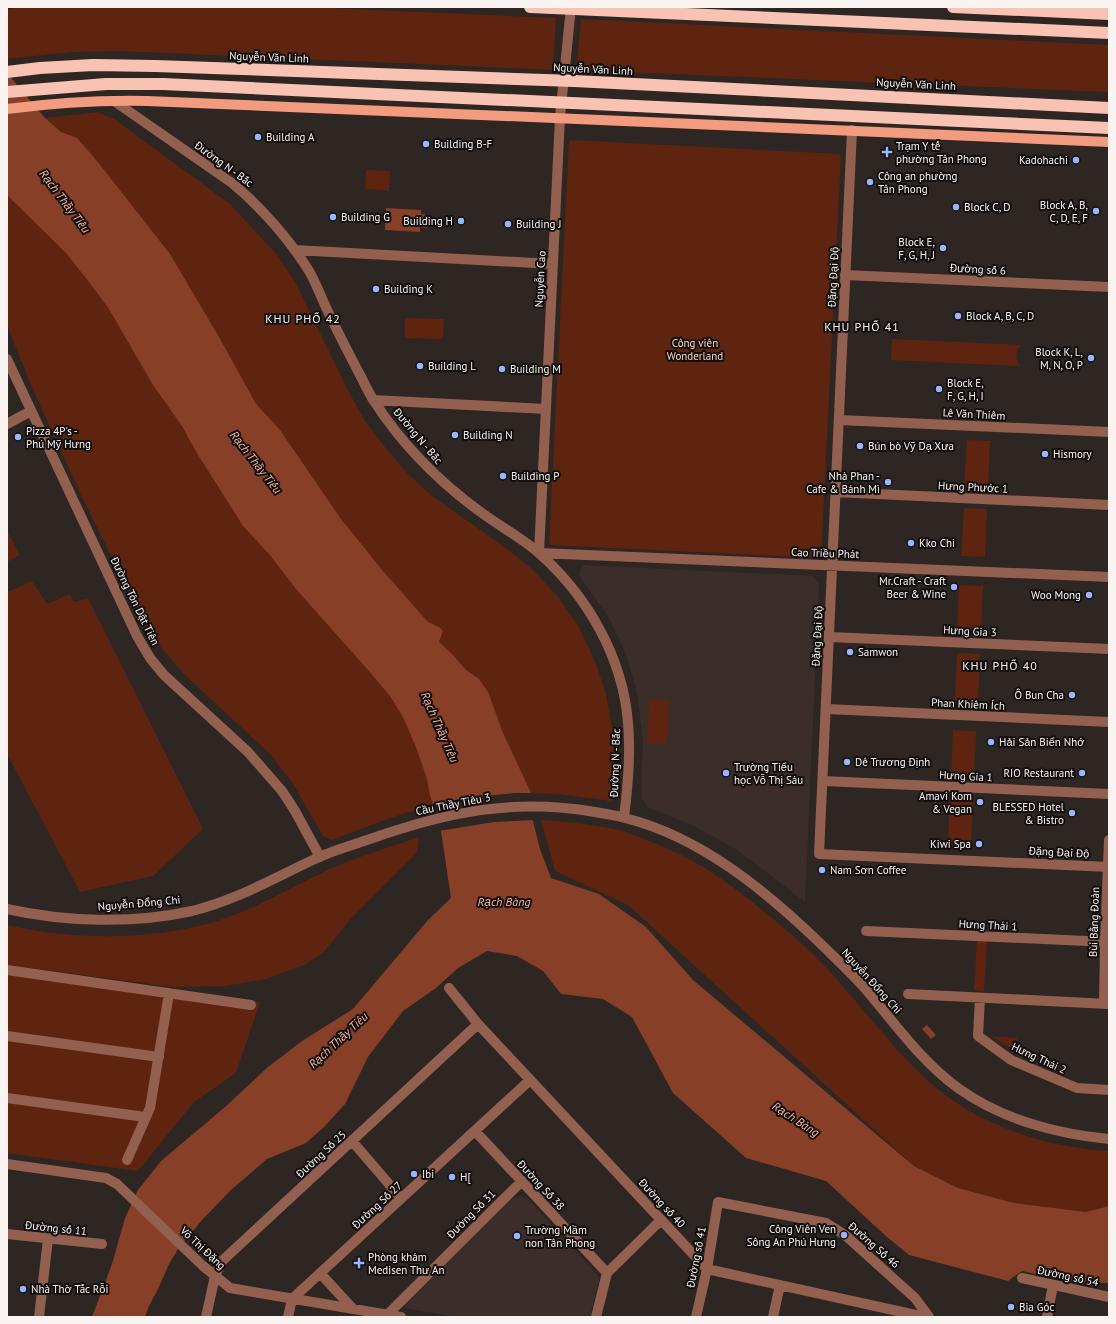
<svg xmlns="http://www.w3.org/2000/svg" width="1116" height="1324" viewBox="0 0 1116 1324" font-family="'PT Sans',sans-serif">
<rect width="100%" height="100%" fill="#2d2623"/>
<path fill="#3b2d29" d="M583,565L813,576L819,584L805,902L737,850L696,827L648,807L641,798L643,739L636,688L625,652L609,618L579,575Z
M521,1196L527,1198L594,1271L598,1276V1283L590,1317H458L409,1309L405,1307L404,1302L509,1201L513,1198Z"/>
<path fill="#5e2410" d="M23,7H305L556,18L553,70L121,51L72,52L7,59V9Z
M581,19L1109,45V92L576,70Z
M98,112L114,119L230,204L278,256L295,282L350,394L365,421L388,451L408,474L432,496L502,545L533,570L558,597L579,627L596,664L606,694L612,727L616,763L612,801L558,794L531,793L45,118Z
M569,140L841,154L821,558L549,545Z
M366,170L390,171L389,191L365,189Z
M7,178L47,223L375,657L452,801C410,809 371,825 332,840L323,836L292,782L270,754L184,674L162,649L142,618L81,495L31,385L7,325Z
M405,318L444,319L443,339L405,338Z
M892,339L1021,345C1015,352 1015,359 1020,366L891,360Z
M967,440L990,441L988,489L964,488Z
M964,508L987,509L985,557L961,556Z
M7,530L20,555L7,562Z
M32,581L47,604L70,594L74,602L88,598L203,829L153,876L80,892L7,754V592Z
M959,585L983,586L981,633L957,632Z
M957,653L980,654L978,701L955,700Z
M649,699L669,700L667,744L647,743Z
M953,730L976,731L974,778L951,777Z
M950,797L973,798L971,846L948,844Z
M541,820C566,822 593,824 619,830C627,832 636,836 644,839C660,845 676,852 691,860C706,868 720,878 734,888C762,909 790,932 815,956C854,995 885,1041 925,1078C972,1123 1045,1148 1109,1151V1206L1086,1212L1014,1203L958,1188L914,1166L628,905L555,871Z
M419,837L417,852L352,917L323,953L304,965L266,979L225,986L173,987L7,965V925C75,940 150,941 217,921C256,909 291,887 328,870C356,857 390,847 419,837Z
M977,940L987,941L984,991L974,990Z
M7,967L260,1002L236,1073L194,1102L138,1171L7,1153Z
M991,1036L1017,1038L1016,1051Z"/>
<path fill="#873f27" d="M7,73L45,118L61,132L77,138L97,161L170,254L219,337L256,404L280,430L341,519L383,571L428,622L439,627L443,631L439,642L453,655L466,670L479,679L488,692L503,733L531,793L533,821L540,849L551,878L599,894L646,927L693,980L914,1166L958,1188L1014,1203L1086,1212L1109,1206V1283L1071,1282L1022,1271L1008,1281L909,1255L887,1237L826,1181L746,1158L673,1093L632,1017L603,999L561,994L543,971L517,956L487,951L458,968L436,988L403,1011L368,1057L345,1104L324,1127L306,1143L267,1159L231,1190L203,1219L180,1246L169,1264L159,1287L149,1306L145,1317H92L112,1264L125,1218L138,1190L161,1161L225,1107L268,1067L302,1041L353,1009L428,920L451,898L441,831L430,795L427,779L416,747L403,717L390,696L368,670L296,589L269,554L243,526L195,450L182,426L153,385L109,309L89,282L66,253L7,195Z
M386,208L421,210V214L427,215L430,224L427,228L420,227V232L385,230Z
M927,1025L936,1035L931,1039L922,1029Z"/>
<path fill="#2d2623" d="M515,793H533L535,820L494,822L439,831L431,805L465,798Z"/>
<g fill="none" stroke-linecap="round" stroke-linejoin="round">
<path stroke="#935f4e" stroke-width="10" d="M114,101L232,183C260,206 290,240 309,271C315,281 319,292 324,303C335,327 347,350 359,373C364,382 368,392 374,401C403,446 439,482 482,513C501,527 522,538 540,554C588,597 623,658 628,723C631,755 628,786 624,817
M852,130L819,854L1109,867
M295,250L552,264
M845,275L1109,287
M7,359L137,636L150,658L164,675L248,752L282,791L295,811L320,857
M373,400L546,409
M839,420L1109,432
M7,424L31,411
M835,492L1109,505
M539,553L1109,577
M539,553L560,117L571,7
M829,637L1109,649
M826,709L1109,722
M823,781L1109,794
M7,909C65,922 133,924 192,911C237,900 276,877 317,858C334,850 353,845 370,839C447,812 513,798 595,812C605,814 615,815 625,818C701,837 766,891 821,944C834,957 848,970 861,984C892,1019 919,1060 958,1088C1001,1119 1057,1134 1109,1139
M866,931L1109,942
M7,970L251,1005
M449,988L478,1024L707,1269L925,1317
M908,994L1109,1004
M980,998L978,1036L1011,1060L1077,1088L1109,1090
M1104,1004L1105,942L1109,840
M7,1036L159,1057
M7,1098L145,1117
M475,1131L607,1273
M352,1141L401,1198
M127,1160L150,1108L169,993
M7,1164L106,1178L117,1184L203,1266L230,1288L401,1317
M7,1234L102,1244
M320,1273L353,1309
M1022,1278L1109,1297
M387,1315L522,1181
M39,1317L48,1239
M206,1317L215,1276L222,1261L478,1024
M288,1317L292,1299L530,1080
M596,1317L607,1273L661,1220
M696,1317L707,1269L718,1202L826,1223L845,1235L915,1298L929,1317
M773,1317L780,1285
M1047,1317L1053,1285"/>
<path stroke="#f29b7f" stroke-width="10" d="M7,109C54,103 100,100 147,101C468,114 788,128 1109,142"/>
<path stroke="#f8c3b2" stroke-width="12" d="M530,7L1109,33
M953,7L1109,14
M7,72L40,68L93,65L155,66L574,81L1109,108
M7,92L106,84H163L1109,128"/>
</g>
<g fill="#98b6fd" stroke="#130f0e" stroke-width="1.5">
<circle cx="258" cy="137" r="4"/>
<circle cx="426" cy="144" r="4"/>
<path d="M885 146h4v4h4v4h-4v4h-4v-4h-4v-4h4z"/>
<circle cx="1076" cy="160" r="4"/>
<circle cx="870" cy="182" r="4"/>
<circle cx="956" cy="207" r="4"/>
<circle cx="1096" cy="211" r="4"/>
<circle cx="333" cy="217" r="4"/>
<circle cx="461" cy="221" r="4"/>
<circle cx="508" cy="224" r="4"/>
<circle cx="943" cy="248" r="4"/>
<circle cx="376" cy="289" r="4"/>
<circle cx="958" cy="316" r="4"/>
<circle cx="1091" cy="358" r="4"/>
<circle cx="420" cy="366" r="4"/>
<circle cx="502" cy="369" r="4"/>
<circle cx="939" cy="389" r="4"/>
<circle cx="455" cy="435" r="4"/>
<circle cx="18" cy="437" r="4"/>
<circle cx="860" cy="446" r="4"/>
<circle cx="1045" cy="454" r="4"/>
<circle cx="503" cy="476" r="4"/>
<circle cx="888" cy="482" r="4"/>
<circle cx="911" cy="543" r="4"/>
<circle cx="954" cy="587" r="4"/>
<circle cx="1089" cy="595" r="4"/>
<circle cx="850" cy="652" r="4"/>
<circle cx="1072" cy="695" r="4"/>
<circle cx="991" cy="742" r="4"/>
<circle cx="847" cy="762" r="4"/>
<circle cx="726" cy="773" r="4"/>
<circle cx="1082" cy="773" r="4"/>
<circle cx="980" cy="802" r="4"/>
<circle cx="1072" cy="813" r="4"/>
<circle cx="979" cy="844" r="4"/>
<circle cx="822" cy="870" r="4"/>
<circle cx="414" cy="1174" r="4"/>
<circle cx="452" cy="1177" r="4"/>
<circle cx="844" cy="1235" r="4"/>
<circle cx="517" cy="1236" r="4"/>
<path d="M357 1257h4v4h4v4h-4v4h-4v-4h-4v-4h4z"/>
<circle cx="23" cy="1289" r="4"/>
<circle cx="1011" cy="1307" r="4"/>
</g>
<g text-anchor="middle" dominant-baseline="central" stroke-width="4" stroke-linejoin="round" paint-order="stroke">
<g font-size="11" fill="#f9f3f1" stroke="#130f0e">
<text transform="translate(269 57) rotate(2)">Nguyễn Văn Linh</text>
<text transform="translate(593 69) rotate(3)">Nguyễn Văn Linh</text>
<text transform="translate(916 84) rotate(3)">Nguyễn Văn Linh</text>
<text transform="translate(224 164) rotate(36)">Đường N - Bắc</text>
<text transform="translate(978 269) rotate(3)">Đường số 6</text>
<text transform="translate(833 277) rotate(-87)">Đặng Đại Độ</text>
<text transform="translate(540 279) rotate(-87)">Nguyễn Cao</text>
<text transform="translate(974 414) rotate(3)">Lê Văn Thiêm</text>
<text transform="translate(418 436) rotate(50)">Đường N - Bắc</text>
<text transform="translate(973 487) rotate(3)">Hưng Phước 1</text>
<text transform="translate(825 553) rotate(2)">Cao Triều Phát</text>
<text transform="translate(135 601) rotate(64)">Đường Tôn Dật Tiên</text>
<text transform="translate(970 631) rotate(3)">Hưng Gia 3</text>
<text transform="translate(817 636) rotate(-87)">Đặng Đại Độ</text>
<text transform="translate(968 704) rotate(3)">Phan Khiêm Ích</text>
<text transform="translate(615 763) rotate(-88)">Đường N - Bắc</text>
<text transform="translate(966 776) rotate(3)">Hưng Gia 1</text>
<text transform="translate(453 804) rotate(-11)">Cầu Thầy Tiêu 3</text>
<text transform="translate(1059 852) rotate(3)">Đặng Đại Độ</text>
<text transform="translate(139 903) rotate(-5)">Nguyễn Đổng Chi</text>
<text transform="translate(1094 922) rotate(-88)">Bùi Bằng Đoàn</text>
<text transform="translate(988 925) rotate(3)">Hưng Thái 1</text>
<text transform="translate(872 981) rotate(48)">Nguyễn Đổng Chi</text>
<text transform="translate(1039 1058) rotate(25)">Hưng Thái 2</text>
<text transform="translate(321 1154) rotate(-43)">Đường Số 25</text>
<text transform="translate(541 1185) rotate(47)">Đường Số 38</text>
<text transform="translate(662 1203) rotate(47)">Đường số 40</text>
<text transform="translate(377 1205) rotate(-43)">Đường Số 27</text>
<text transform="translate(471 1214) rotate(-45)">Đường Số 31</text>
<text transform="translate(56 1228) rotate(6)">Đường số 11</text>
<text transform="translate(874 1245) rotate(41)">Đường Số 46</text>
<text transform="translate(203 1248) rotate(43)">Võ Thị Đặng</text>
<text transform="translate(696 1257) rotate(-79)">Đường số 41</text>
<text transform="translate(1068 1276) rotate(12)">Đường số 54</text>
</g>
<g font-size="11" fill="#f9f3f1" stroke="#130f0e" text-anchor="start">
<text x="266" y="137">Building A</text>
<text x="434" y="144">Building B-F</text>
<text x="896" y="146">Trạm Y tế<tspan x="896" dy="13">phường Tân Phong</tspan></text>
<text x="1068" y="160" text-anchor="end">Kadohachi</text>
<text x="878" y="176">Công an phường<tspan x="878" dy="13">Tân Phong</tspan></text>
<text x="1088" y="205" text-anchor="end">Block A, B,<tspan x="1088" dy="13">C, D, E, F</tspan></text>
<text x="964" y="207">Block C, D</text>
<text x="341" y="217">Building G</text>
<text x="453" y="221" text-anchor="end">Building H</text>
<text x="516" y="224">Building J</text>
<text x="935" y="242" text-anchor="end">Block E,<tspan x="935" dy="13">F, G, H, J</tspan></text>
<text x="384" y="289">Building K</text>
<text x="966" y="316">Block A, B, C, D</text>
<text x="1083" y="352" text-anchor="end">Block K, L,<tspan x="1083" dy="13">M, N, O, P</tspan></text>
<text x="428" y="366">Building L</text>
<text x="510" y="369">Building M</text>
<text x="947" y="383">Block E,<tspan x="947" dy="13">F, G, H, I</tspan></text>
<text x="26" y="431">Pizza 4P's -<tspan x="26" dy="13">Phú Mỹ Hưng</tspan></text>
<text x="463" y="435">Building N</text>
<text x="868" y="446">Bún bò Vỹ Dạ Xưa</text>
<text x="1053" y="454">Hismory</text>
<text x="511" y="476">Building P</text>
<text x="880" y="476" text-anchor="end">Nhà Phan -<tspan x="880" dy="13">Cafe &amp; Bánh Mì</tspan></text>
<text x="919" y="543">Kko Chi</text>
<text x="946" y="581" text-anchor="end">Mr.Craft - Craft<tspan x="946" dy="13">Beer &amp; Wine</tspan></text>
<text x="1081" y="595" text-anchor="end">Woo Mong</text>
<text x="858" y="652">Samwon</text>
<text x="1064" y="695" text-anchor="end">Ô Bun Cha</text>
<text x="999" y="742">Hải Sản Biển Nhớ</text>
<text x="855" y="762">Dê Trương Định</text>
<text x="734" y="767">Trường Tiểu<tspan x="734" dy="13">học Vỗ Thị Sáu</tspan></text>
<text x="1074" y="773" text-anchor="end">RIO Restaurant</text>
<text x="972" y="796" text-anchor="end">Amavi Kom<tspan x="972" dy="13">&amp; Vegan</tspan></text>
<text x="1064" y="807" text-anchor="end">BLESSED Hotel<tspan x="1064" dy="13">&amp; Bistro</tspan></text>
<text x="971" y="844" text-anchor="end">Kiwi Spa</text>
<text x="830" y="870">Nam Sơn Coffee</text>
<text x="422" y="1174">Ibi</text>
<text x="460" y="1177">H[</text>
<text x="836" y="1229" text-anchor="end">Công Viên Ven<tspan x="836" dy="13">Sông An Phú Hưng</tspan></text>
<text x="525" y="1230">Trường Mầm<tspan x="525" dy="13">non Tân Phong</tspan></text>
<text x="368" y="1257">Phòng khám<tspan x="368" dy="13">Medisen Thư An</tspan></text>
<text x="31" y="1289">Nhà Thờ Tắc Rỗi</text>
<text x="1019" y="1307">Bia Góc</text>
</g>
<g font-size="11" fill="#fdd1c2" stroke="#130f0e">
<text x="695" y="343">Công viên<tspan x="695" dy="13">Wonderland</tspan></text>
</g>
<g font-size="12" font-style="italic" fill="#f4b49f" stroke="#130f0e">
<text transform="translate(65 201) rotate(53)">Rạch Thầy Tiêu</text>
<text transform="translate(256 462) rotate(52)">Rạch Thầy Tiêu</text>
<text transform="translate(440 727) rotate(66)">Rạch Thầy Tiêu</text>
<text x="504" y="901">Rạch Bàng</text>
<text transform="translate(338 1040) rotate(-43)">Rạch Thầy Tiêu</text>
<text transform="translate(796 1119) rotate(33)">Rạch Bàng</text>
</g>
<g font-size="12" letter-spacing="1" fill="#f9f3f1" stroke="#130f0e">
<text x="303" y="318">KHU PHỐ 42</text>
<text x="862" y="326">KHU PHỐ 41</text>
<text x="1000" y="665">KHU PHỐ 40</text>
</g>
</g>
<rect width="1116" height="1324" fill="none" stroke="#f9f3f1" stroke-width="16"/>
</svg>
